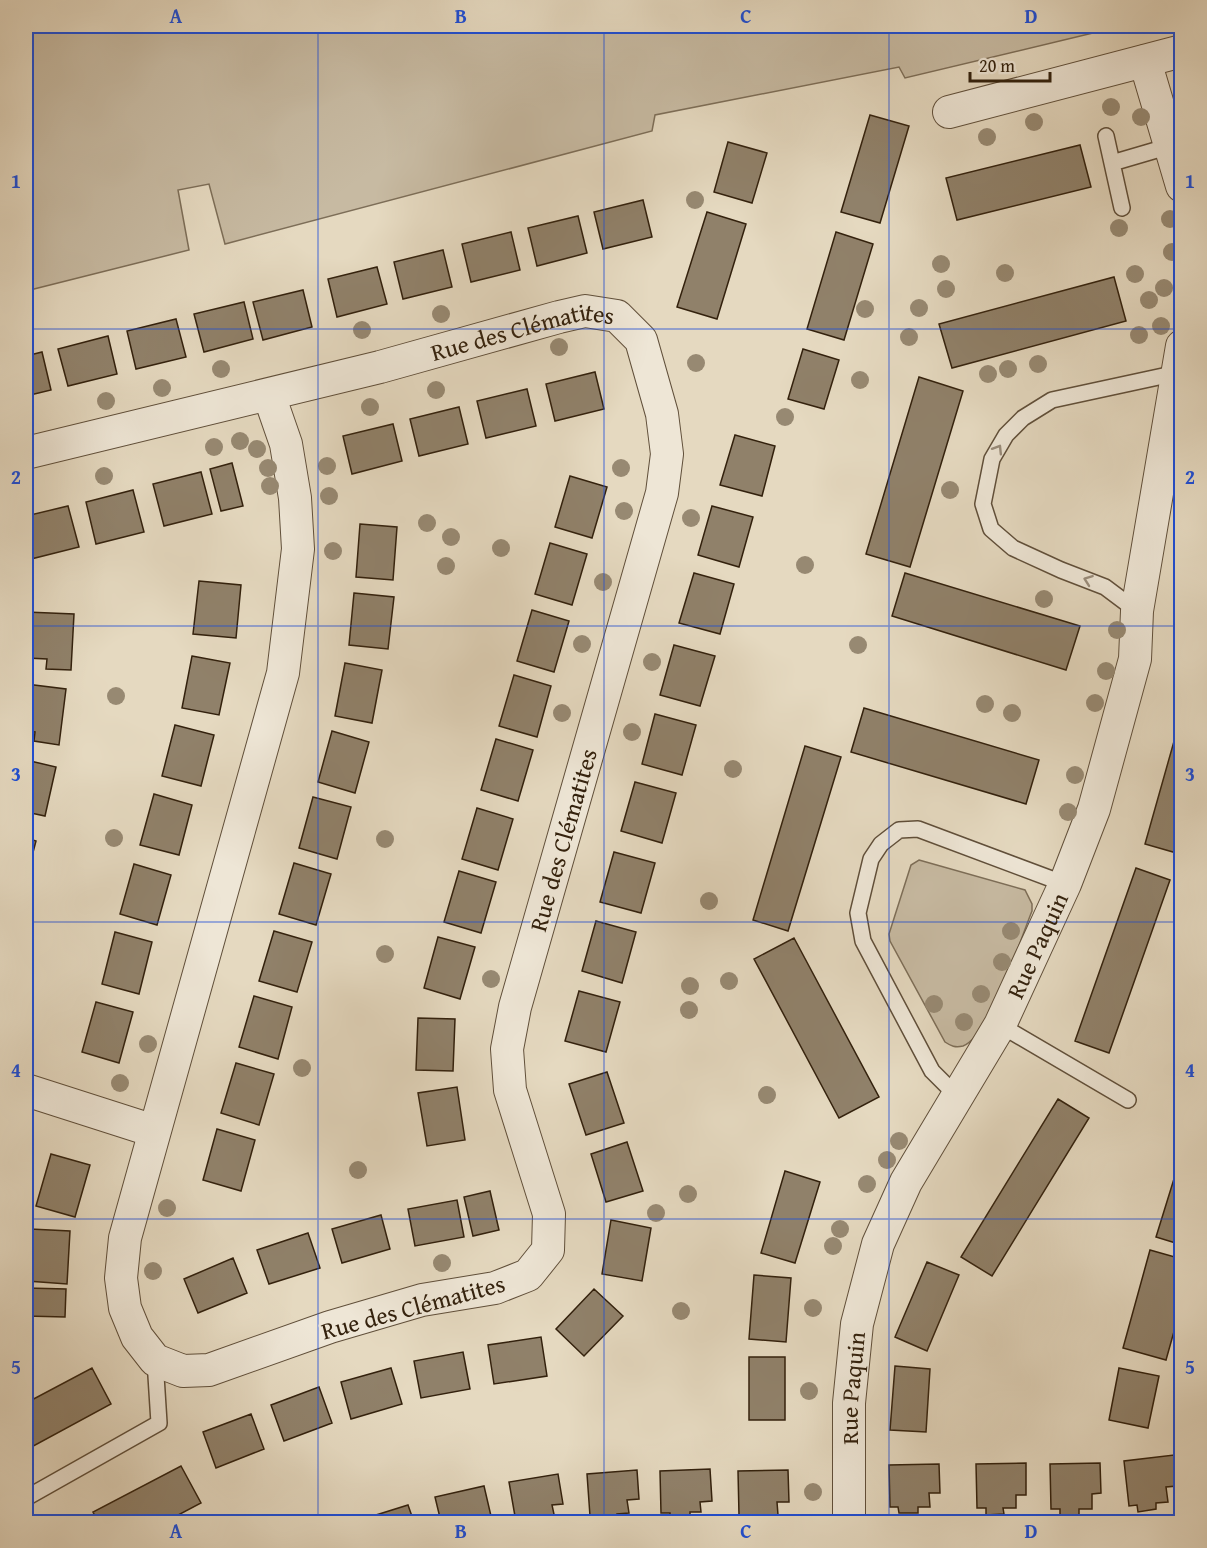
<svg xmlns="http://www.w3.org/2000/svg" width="1207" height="1548" viewBox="0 0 1207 1548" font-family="'Gentium Book Plus',serif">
<rect width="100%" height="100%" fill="#e5d9c0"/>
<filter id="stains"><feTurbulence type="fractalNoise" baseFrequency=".00333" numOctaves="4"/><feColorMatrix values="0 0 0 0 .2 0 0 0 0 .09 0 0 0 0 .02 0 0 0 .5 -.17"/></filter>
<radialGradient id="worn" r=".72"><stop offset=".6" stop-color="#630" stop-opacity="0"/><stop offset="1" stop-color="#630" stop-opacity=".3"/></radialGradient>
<path fill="#c7baa2" stroke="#7d6e58" stroke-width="1.5" d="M26,26H1122L905,78L899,67L655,115L652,131L225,244L209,184L178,190L189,250L26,291Z
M919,860L1025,890L1032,904V911C1020,940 990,1036 963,1046C955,1048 951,1046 945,1042L890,941L889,934L911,865Z"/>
<path fill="#90816a" stroke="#33210d" stroke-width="1.5" d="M870,115L909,126L880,223L841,212Z
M728,142L767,153L752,203L714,192Z
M1080,145L1091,187L957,220L946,178Z
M643,200L652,237L603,249L594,212Z
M707,212L746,224L717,319L677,307Z
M578,216L587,253L537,266L528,228Z
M511,232L520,270L471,282L462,244Z
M836,232L873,244L844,340L807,329Z
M443,250L452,287L403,299L394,262Z
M377,267L387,304L337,317L328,279Z
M1114,277L1126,321L952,368L939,324Z
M303,290L312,327L263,340L253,302Z
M244,302L253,339L204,352L194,314Z
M176,319L186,357L136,369L127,331Z
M108,336L117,374L68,386L58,349Z
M803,349L839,360L824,409L788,399Z
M42,352L51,390L26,396V356Z
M595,372L604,409L555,421L546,384Z
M919,377L963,391L910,567L866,554Z
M527,389L536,426L486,438L477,401Z
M459,407L468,444L419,456L410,419Z
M393,424L402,461L352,474L343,436Z
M735,435L775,446L762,496L720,485Z
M232,463L243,506L221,511L210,469Z
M201,472L212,514L164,526L153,484Z
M570,476L607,487L592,538L555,527Z
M133,490L144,532L96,544L86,502Z
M68,506L79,547L31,559L26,538V516Z
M712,506L753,517L739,567L698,555Z
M360,524L397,527L393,580L356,577Z
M550,543L587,554L572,605L535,594Z
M694,573L734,584L720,634L679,623Z
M905,573L1080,626L1066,670L892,616Z
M199,581L241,585L236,638L193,634Z
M354,593L394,597L388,649L349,645Z
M532,610L569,621L554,672L517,661Z
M26,612L74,614L71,670L46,669L47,659L27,658Z
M674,645L715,656L700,706L660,695Z
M192,656L230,663L219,715L182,708Z
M345,663L382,670L372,723L335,716Z
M514,675L551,686L537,737L499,726Z
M26,684L66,689L59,745L34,741L35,732L26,731Z
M864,708L1039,760L1026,804L851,752Z
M1182,713V849L1180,854L1145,844Z
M655,714L696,725L682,775L642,764Z
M175,725L214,735L201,786L162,776Z
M332,731L369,742L355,793L318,782Z
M496,739L533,750L518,801L481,790Z
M805,746L841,757L788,931L753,920Z
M26,760L56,767L45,816L26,812Z
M635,782L676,793L662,843L621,831Z
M154,794L192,805L179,855L140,845Z
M313,797L351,807L337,859L299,848Z
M477,808L513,819L498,870L462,859Z
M26,838L36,841L26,879Z
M614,852L655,863L641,913L600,902Z
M294,863L331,874L316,925L279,914Z
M134,864L171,875L157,925L120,914Z
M1136,868L1170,880L1109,1053L1075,1041Z
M459,871L496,882L481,933L444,922Z
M596,921L636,932L622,983L582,971Z
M274,931L312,942L297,992L259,981Z
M115,932L152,942L139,994L102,984Z
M438,937L475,947L460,999L424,988Z
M794,938L879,1097L839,1118L754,959Z
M579,991L620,1002L606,1052L565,1041Z
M254,996L292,1007L278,1059L239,1047Z
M96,1002L133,1012L119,1063L82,1052Z
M418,1018L455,1019L453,1071L416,1070Z
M236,1063L274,1074L259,1125L221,1113Z
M607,1072L624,1123L586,1135L569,1084Z
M457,1087L465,1140L427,1146L418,1093Z
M1058,1099L1089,1118L992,1276L961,1257Z
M217,1129L255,1140L241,1191L203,1180Z
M627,1142L643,1191L606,1202L591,1154Z
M1182,1153V1245L1156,1237Z
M51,1154L90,1165L75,1217L36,1206Z
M785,1171L820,1182L795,1263L761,1253Z
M490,1191L499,1230L473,1236L464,1197Z
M457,1200L464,1237L415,1246L408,1209Z
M381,1215L390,1249L342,1263L332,1229Z
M611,1220L651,1228L642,1281L602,1274Z
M30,1229L70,1231L67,1284L27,1281Z
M308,1233L320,1268L269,1284L257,1250Z
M1150,1250L1182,1259V1303L1166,1360L1123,1348Z
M233,1258L247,1293L198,1313L184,1279Z
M927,1262L959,1275L927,1351L895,1337Z
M754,1275L791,1278L786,1342L749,1339Z
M26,1288L66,1289L65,1317L26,1316Z
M594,1289L623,1316L584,1356L556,1329Z
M541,1337L547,1376L494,1384L488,1345Z
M463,1352L470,1389L421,1398L414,1361Z
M749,1357H785V1420H749Z
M895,1366L930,1369L926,1432L890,1430Z
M92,1368L111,1404L26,1450V1403Z
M391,1368L402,1404L351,1419L341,1382Z
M1119,1368L1159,1376L1148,1428L1109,1420Z
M319,1387L332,1423L284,1441L271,1405Z
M251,1414L264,1449L216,1468L203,1432Z
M1174,1455L1177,1486L1166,1487L1168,1502L1156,1503V1509L1138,1512L1137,1505L1129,1506L1124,1461Z
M1026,1463V1495H1016V1508H1003L1004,1514L986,1515V1508H977L976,1464Z
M1100,1463L1101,1493L1092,1494V1509H1079V1515L1060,1516V1509H1051L1050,1464Z
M939,1464L940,1493H929L930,1507H918V1513H899L898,1507H890L889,1465Z
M181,1466L201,1503L165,1522H98L93,1512Z
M710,1469L712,1501L700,1502L701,1512H690V1519L670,1520V1513H661L660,1471Z
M637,1470L639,1499L627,1500L629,1513L617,1514L618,1521L598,1522V1515L590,1516L587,1474Z
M788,1470L789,1502H777L778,1515H767V1521H747V1515H739L738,1471Z
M558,1474L563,1504L552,1505L555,1519L543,1522H516L509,1482Z
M484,1486L491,1516L479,1519L480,1522H441L435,1497Z
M408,1505L414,1522H361L360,1520Z"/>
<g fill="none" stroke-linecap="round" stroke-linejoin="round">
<g stroke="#604f3a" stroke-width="18">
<path id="lane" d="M1106,136L1122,208
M1112,163L1170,146
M1137,611L1105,587L1061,570L1013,548L991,529L983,504L992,459L1006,435L1023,418L1052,400L1177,373
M1000,1025L1128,1100
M957,1096L932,1071L863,941L858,913L871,859L881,844L899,830L918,829L1065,884
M26,1498L159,1423L155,1360"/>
</g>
<g stroke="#604f3a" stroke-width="34">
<g id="street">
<path d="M1145,61L1182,186"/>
<path d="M949,112L1182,51"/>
<path id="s1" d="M26,453L380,367L559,317L585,311L617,316L641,340L662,414L667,454L662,493L515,1007L507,1049L510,1090L549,1214L548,1250L528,1275L495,1288L422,1300L330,1327L209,1370L183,1371L155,1360L137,1337L125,1308L121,1278L125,1238L283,673L298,549L295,498L286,444L269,395"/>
<path d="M26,1090L154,1131"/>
<path id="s2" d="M849,1522V1403L857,1324L878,1244L906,1182L1000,1025L1065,884L1094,809L1135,659L1137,611L1182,346"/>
</g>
</g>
<use href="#lane" stroke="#eee6d6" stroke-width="15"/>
<use href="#street" stroke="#eee6d6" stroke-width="32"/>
</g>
<g fill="#978972">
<circle cx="1111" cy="107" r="9"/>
<circle cx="1141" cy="117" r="9"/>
<circle cx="1034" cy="122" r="9"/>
<circle cx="987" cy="137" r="9"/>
<circle cx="695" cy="200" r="9"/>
<circle cx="1170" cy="219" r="9"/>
<circle cx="1119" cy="228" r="9"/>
<circle cx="1172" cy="252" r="9"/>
<circle cx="941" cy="264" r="9"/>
<circle cx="1005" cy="273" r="9"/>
<circle cx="1135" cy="274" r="9"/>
<circle cx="1164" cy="288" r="9"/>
<circle cx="946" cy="289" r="9"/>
<circle cx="1149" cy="300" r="9"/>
<circle cx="919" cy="308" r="9"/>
<circle cx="865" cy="309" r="9"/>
<circle cx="441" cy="314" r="9"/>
<circle cx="1161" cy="326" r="9"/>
<circle cx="362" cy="330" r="9"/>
<circle cx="1139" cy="335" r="9"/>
<circle cx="909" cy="337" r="9"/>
<circle cx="559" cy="347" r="9"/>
<circle cx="696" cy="363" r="9"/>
<circle cx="1038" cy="364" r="9"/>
<circle cx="221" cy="369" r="9"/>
<circle cx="1008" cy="369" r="9"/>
<circle cx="988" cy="374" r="9"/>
<circle cx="860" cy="380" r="9"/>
<circle cx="162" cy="388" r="9"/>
<circle cx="436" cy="390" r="9"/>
<circle cx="106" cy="401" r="9"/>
<circle cx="370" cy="407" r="9"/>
<circle cx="785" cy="417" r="9"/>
<circle cx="240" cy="441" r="9"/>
<circle cx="214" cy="447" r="9"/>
<circle cx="257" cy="449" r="9"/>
<circle cx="327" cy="466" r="9"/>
<circle cx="268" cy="468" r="9"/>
<circle cx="621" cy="468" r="9"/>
<circle cx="104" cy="476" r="9"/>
<circle cx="270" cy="486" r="9"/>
<circle cx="950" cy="490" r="9"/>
<circle cx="329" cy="496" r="9"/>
<circle cx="624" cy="511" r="9"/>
<circle cx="691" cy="518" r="9"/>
<circle cx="427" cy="523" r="9"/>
<circle cx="451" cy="537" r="9"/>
<circle cx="501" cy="548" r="9"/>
<circle cx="333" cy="551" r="9"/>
<circle cx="805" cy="565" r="9"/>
<circle cx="446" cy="566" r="9"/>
<circle cx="603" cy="582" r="9"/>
<circle cx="1044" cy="599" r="9"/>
<circle cx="1117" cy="630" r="9"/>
<circle cx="582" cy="644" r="9"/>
<circle cx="858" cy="645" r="9"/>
<circle cx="652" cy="662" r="9"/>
<circle cx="1106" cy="671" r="9"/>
<circle cx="116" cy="696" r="9"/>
<circle cx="1095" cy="703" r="9"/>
<circle cx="985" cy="704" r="9"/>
<circle cx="562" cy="713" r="9"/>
<circle cx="1012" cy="713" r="9"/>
<circle cx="632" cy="732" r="9"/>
<circle cx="733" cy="769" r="9"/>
<circle cx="1075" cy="775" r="9"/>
<circle cx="1068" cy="812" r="9"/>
<circle cx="114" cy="838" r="9"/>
<circle cx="385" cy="839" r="9"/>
<circle cx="709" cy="901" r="9"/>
<circle cx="1011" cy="931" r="9"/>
<circle cx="385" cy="954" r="9"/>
<circle cx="1002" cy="962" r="9"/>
<circle cx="491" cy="979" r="9"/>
<circle cx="729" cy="981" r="9"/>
<circle cx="690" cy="986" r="9"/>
<circle cx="981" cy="994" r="9"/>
<circle cx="934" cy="1004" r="9"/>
<circle cx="689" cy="1010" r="9"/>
<circle cx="964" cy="1022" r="9"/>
<circle cx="148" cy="1044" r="9"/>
<circle cx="302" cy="1068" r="9"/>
<circle cx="120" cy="1083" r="9"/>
<circle cx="767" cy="1095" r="9"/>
<circle cx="899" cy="1141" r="9"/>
<circle cx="887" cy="1160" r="9"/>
<circle cx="358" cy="1170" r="9"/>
<circle cx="867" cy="1184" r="9"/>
<circle cx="688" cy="1194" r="9"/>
<circle cx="167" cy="1208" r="9"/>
<circle cx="656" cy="1213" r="9"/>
<circle cx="840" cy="1229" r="9"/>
<circle cx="833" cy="1246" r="9"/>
<circle cx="442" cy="1263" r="9"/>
<circle cx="153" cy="1271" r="9"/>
<circle cx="813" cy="1308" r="9"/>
<circle cx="681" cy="1311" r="9"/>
<circle cx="809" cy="1391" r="9"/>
<circle cx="813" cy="1492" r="9"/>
</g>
<defs><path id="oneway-chevron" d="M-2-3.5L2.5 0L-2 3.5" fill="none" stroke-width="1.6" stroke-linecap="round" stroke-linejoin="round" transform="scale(1.5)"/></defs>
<g stroke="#9a8d7c">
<use href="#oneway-chevron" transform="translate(998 449) rotate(-58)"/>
<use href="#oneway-chevron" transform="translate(1088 580) rotate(-160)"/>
</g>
<path fill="none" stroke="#1d4ed8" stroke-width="1.5" stroke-opacity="0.55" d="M318,26V1522M604,26V1522M889,26V1522M26,329H1182M26,626H1182M26,922H1182M26,1219H1182"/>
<g text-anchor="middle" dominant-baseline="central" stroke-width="4.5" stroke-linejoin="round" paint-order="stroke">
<g font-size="24" fill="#33210d" stroke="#eee6d6">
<text stroke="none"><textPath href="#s1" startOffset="512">Rue des Clématites</textPath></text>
<text transform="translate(563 840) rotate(-74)">Rue des Clématites</text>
<text stroke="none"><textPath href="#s2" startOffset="620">Rue Paquin</textPath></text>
<text transform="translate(413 1307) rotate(-15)">Rue des Clématites</text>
<text stroke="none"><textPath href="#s2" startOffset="134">Rue Paquin</textPath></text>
</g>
</g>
<rect width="1207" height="1548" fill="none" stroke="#e5d9c0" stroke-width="66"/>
<path d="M970 72v9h80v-9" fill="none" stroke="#33210d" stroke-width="3"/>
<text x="979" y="72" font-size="18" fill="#33210d" stroke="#eee6d6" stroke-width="4.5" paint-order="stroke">20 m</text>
<rect x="33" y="33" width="1141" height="1482" fill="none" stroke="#1d4ed8" stroke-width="2"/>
<g font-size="20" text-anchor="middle" font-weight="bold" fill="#1d4ed8">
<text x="176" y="23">A</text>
<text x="461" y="23">B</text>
<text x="746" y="23">C</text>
<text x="1031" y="23">D</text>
<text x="16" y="188">1</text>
<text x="1190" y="188">1</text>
<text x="16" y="484">2</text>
<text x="1190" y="484">2</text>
<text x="16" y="781">3</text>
<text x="1190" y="781">3</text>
<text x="16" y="1077">4</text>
<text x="1190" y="1077">4</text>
<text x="16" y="1374">5</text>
<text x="1190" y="1374">5</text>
<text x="176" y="1538">A</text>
<text x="461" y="1538">B</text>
<text x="746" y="1538">C</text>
<text x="1031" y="1538">D</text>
</g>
<rect width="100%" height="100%" filter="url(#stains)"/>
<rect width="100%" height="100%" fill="url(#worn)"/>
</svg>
